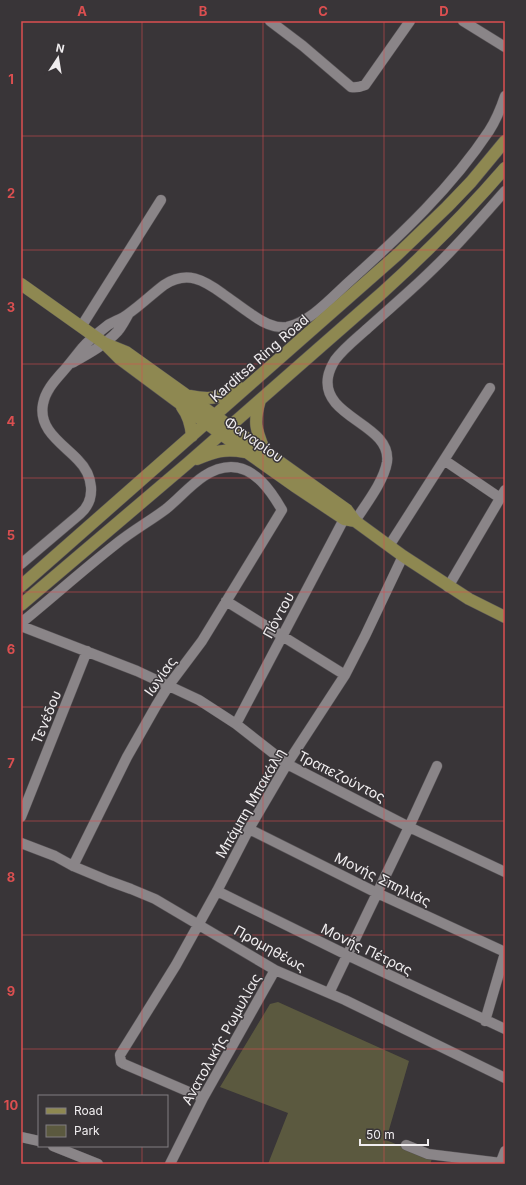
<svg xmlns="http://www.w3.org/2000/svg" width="526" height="1185" viewBox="0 0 526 1185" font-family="Inter,sans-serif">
<rect width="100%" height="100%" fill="#393538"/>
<path fill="#5b593f" d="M278,1002L409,1061L386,1140L432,1159L430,1164H268L288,1113L220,1087L270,1004Z"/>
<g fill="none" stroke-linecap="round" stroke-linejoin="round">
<g stroke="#565255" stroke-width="11">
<path id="minor" d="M270,21L303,46L351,87C356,88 360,87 365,85L410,21
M463,21L505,47
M81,327L161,200
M72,363C88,354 105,345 118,331C122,326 125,320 128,315
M444,460L500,498
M355,521C366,504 384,481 387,462C392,424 321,418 328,377C329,371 332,365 335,360C344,348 357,338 368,328C390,308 414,288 435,267C460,243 482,217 505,191
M389,546L490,388
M21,564L80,514C97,499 93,475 78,460C63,444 38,430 43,404C46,387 60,376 70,363C74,358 78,353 82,348C89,340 99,332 108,325C114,321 122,319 128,314C141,305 152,294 164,285C187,270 204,280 223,294C233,301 242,308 251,314C262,322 274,329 287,327C311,322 333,296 351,280C401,235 452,187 489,131C496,120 501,108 505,96
M448,587L505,490
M226,601L345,675
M21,623C53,597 84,569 116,544C132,531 150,521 166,509C185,494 204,467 231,467C255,467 271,491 282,510L202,641L169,685L156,706L127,757L73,866
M21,626L137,671L199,700L236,724L287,764L409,827L505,872
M236,724L344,519
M21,817L87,651
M249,829L377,893L505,952
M21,843L55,856L73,866L109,881L131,889L155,899L275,970L345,1000L505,1078
M217,891L347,955L505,1029
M329,993L409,827L437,766
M485,1021L505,953
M203,1098L124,1064L121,1062L120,1055L176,965L217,891L249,829L287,764L345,675L365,636L403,556
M21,1137L39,1141
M406,1145L428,1154L501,1163
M53,1146L98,1164
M170,1164L203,1098L275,970
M500,1164L505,1151"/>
</g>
<g stroke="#565255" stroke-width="13">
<path id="major" d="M21,284L104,343L120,359L221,434L296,487L344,519L355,521
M104,343L126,352L347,510L355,521L403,556L469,599L505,617
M191,396C209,400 223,398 240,388
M260,400C253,424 256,429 265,452
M182,407C189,416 191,425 192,436
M197,459C214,452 225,448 244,452
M21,586L398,254L447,207L471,182L505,141
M21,605L188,463L383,292C426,253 467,212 505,168"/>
</g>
<use href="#minor" stroke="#8a8588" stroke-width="10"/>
<use href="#major" stroke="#8e8851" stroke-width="12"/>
</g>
<path fill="none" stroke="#db4f50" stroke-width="1" stroke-opacity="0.55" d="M142,21V1096M263,21V1164M384,21V1164M21,136H505M21,250H505M21,364H505M21,478H505M21,592H505M21,707H505M21,821H505M21,935H505M21,1049H505M142,1146V1164"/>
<g text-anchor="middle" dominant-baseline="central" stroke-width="3" stroke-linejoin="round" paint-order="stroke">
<g font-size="14" fill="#f0edef" stroke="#393538">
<text transform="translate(259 358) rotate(-41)">Karditsa Ring Road</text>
<text transform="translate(254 439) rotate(35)">Φαναρίου</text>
<text transform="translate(278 615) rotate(-62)">Πόντου</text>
<text transform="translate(160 676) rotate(-55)">Ιωνίας</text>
<text transform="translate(46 717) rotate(-68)">Τενέδου</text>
<text transform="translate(342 776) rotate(27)">Τραπεζούντος</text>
<text transform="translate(250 803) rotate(-60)">Μπάμπη Μπακάλη</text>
<text transform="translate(383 879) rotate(26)">Μονής Σπηλιάς</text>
<text transform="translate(270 948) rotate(29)">Προμηθέως</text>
<text transform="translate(367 949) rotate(26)">Μονής Πέτρας</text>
<text transform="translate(221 1039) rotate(-61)">Ανατολικής Ρωμυλίας</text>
</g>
</g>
<rect width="526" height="1185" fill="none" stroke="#393538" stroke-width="44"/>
<rect x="38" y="1095" width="130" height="52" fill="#393538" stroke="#827f81"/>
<rect x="46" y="1108" width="20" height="6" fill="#8e8851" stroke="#827f81"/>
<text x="74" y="1115" font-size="12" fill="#f0edef">Road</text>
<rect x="46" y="1125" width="20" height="12" fill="#5b593f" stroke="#827f81"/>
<text x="74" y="1135" font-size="12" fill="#f0edef">Park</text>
<g transform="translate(58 58) rotate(12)" stroke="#393538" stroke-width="3" paint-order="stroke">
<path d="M0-3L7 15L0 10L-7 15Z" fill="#f0edef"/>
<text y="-6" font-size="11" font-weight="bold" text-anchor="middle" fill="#f0edef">N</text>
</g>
<path d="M360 1139v6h68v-6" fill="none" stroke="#f0edef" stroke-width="2"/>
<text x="366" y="1139" font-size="12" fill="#f0edef" stroke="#393538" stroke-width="3" paint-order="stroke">50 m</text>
<rect x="22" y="22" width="482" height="1141" fill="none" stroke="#db4f50" stroke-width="1.5"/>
<g font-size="13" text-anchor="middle" font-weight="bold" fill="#db4f50">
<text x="82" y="16">A</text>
<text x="203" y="16">B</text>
<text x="323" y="16">C</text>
<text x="444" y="16">D</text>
<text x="11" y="84">1</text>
<text x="11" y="198">2</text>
<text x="11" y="312">3</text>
<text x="11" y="426">4</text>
<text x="11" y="540">5</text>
<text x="11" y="654">6</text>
<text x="11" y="768">7</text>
<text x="11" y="882">8</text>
<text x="11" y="996">9</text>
<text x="11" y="1110">10</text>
</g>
</svg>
